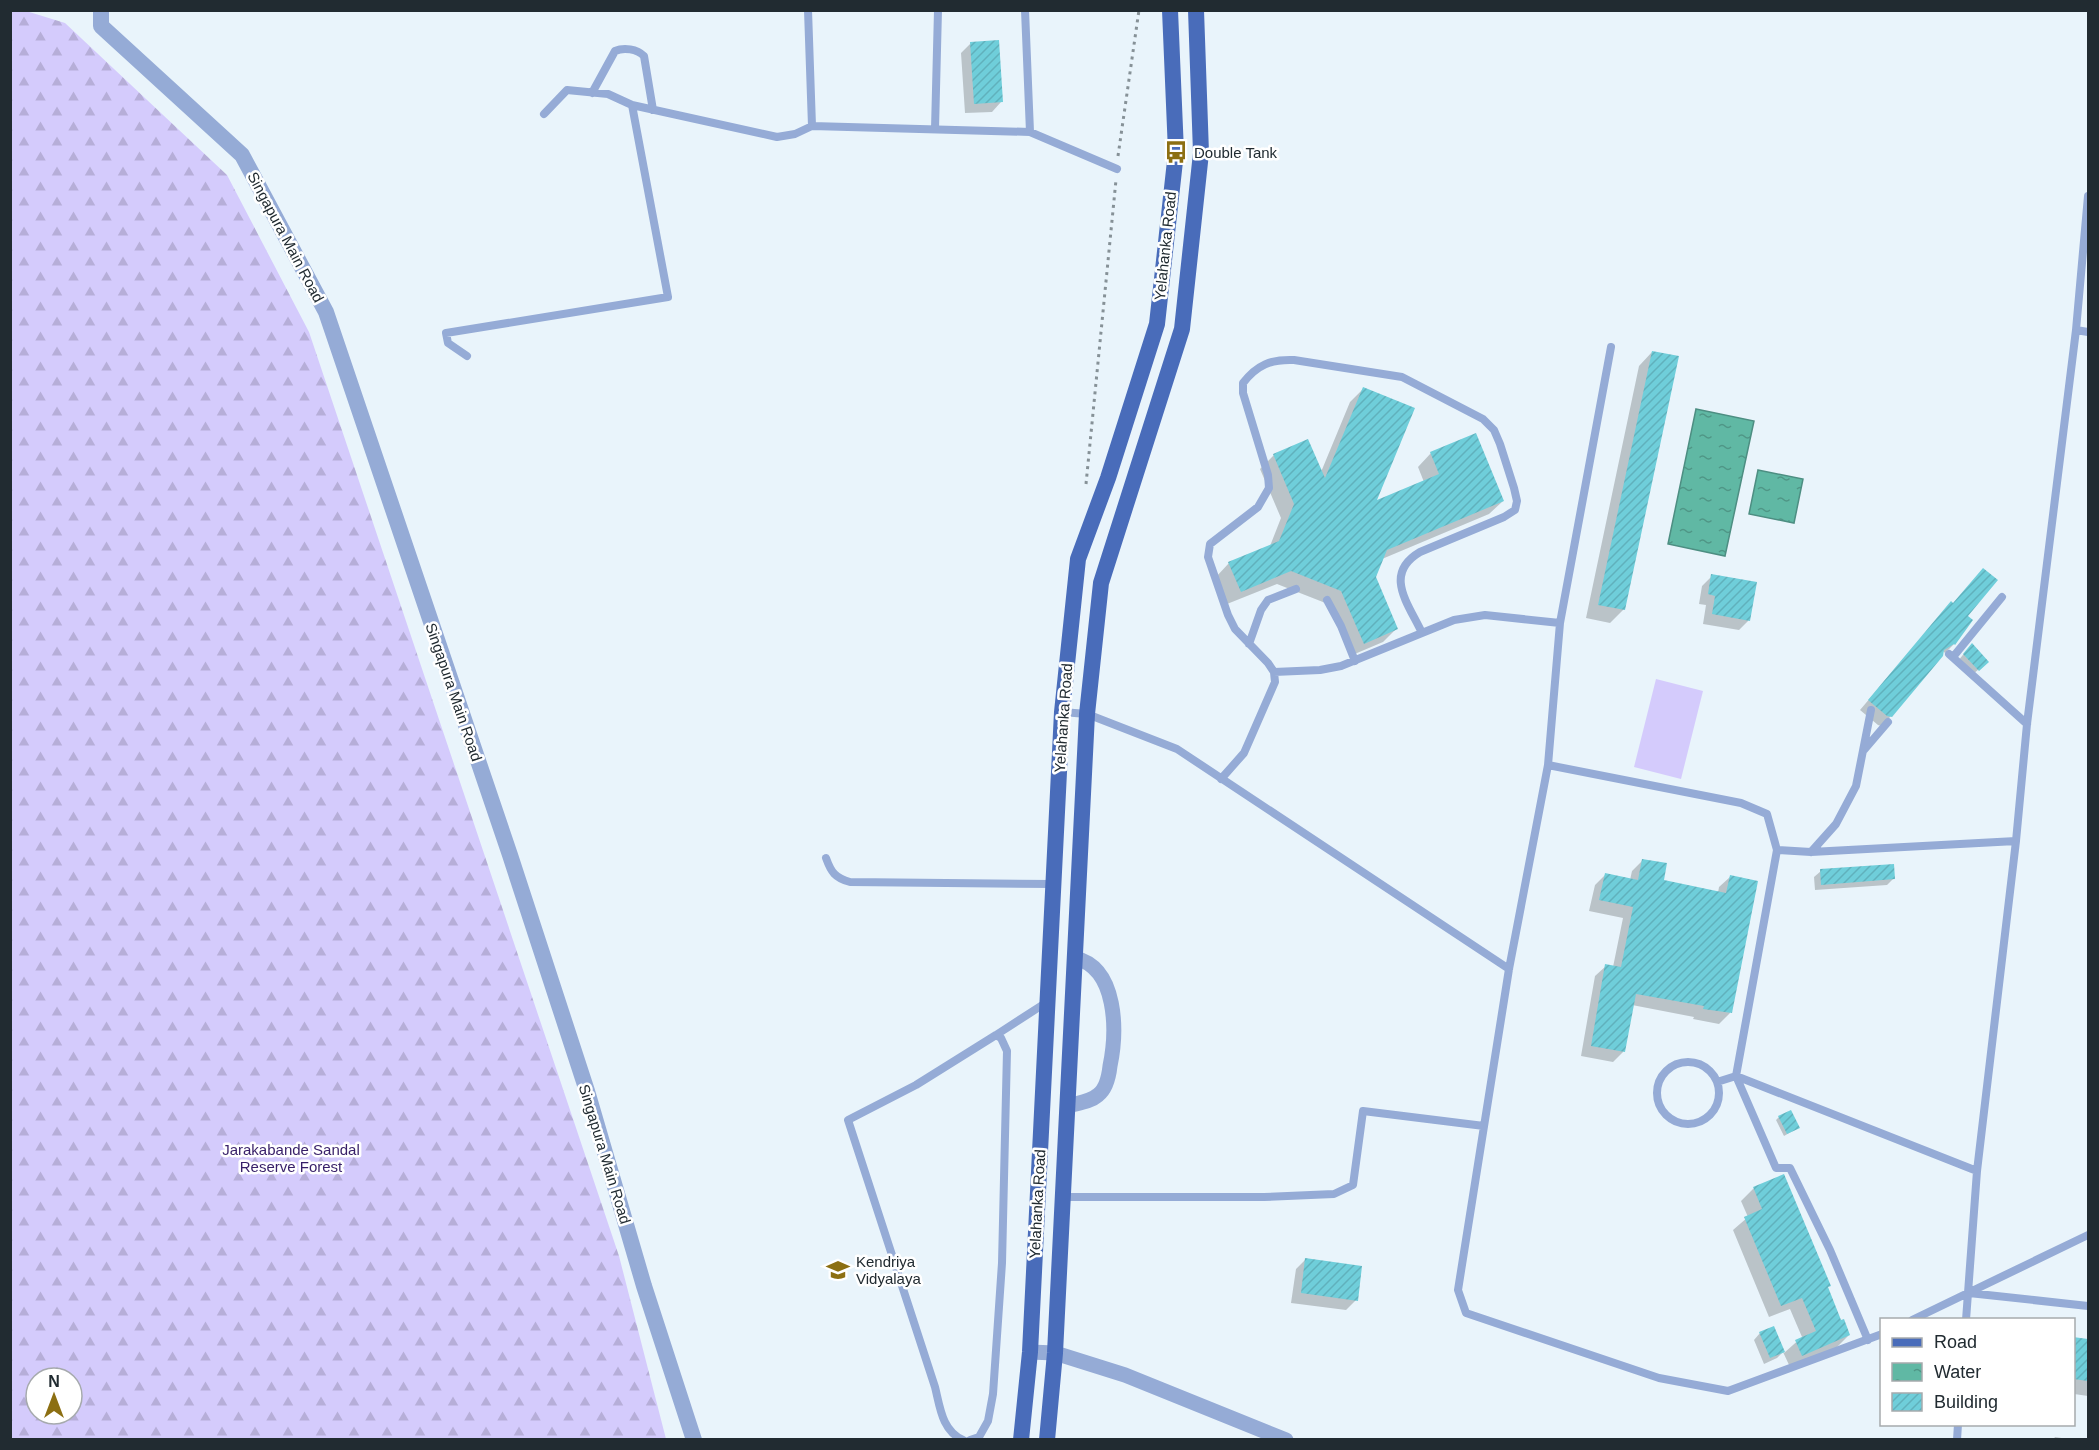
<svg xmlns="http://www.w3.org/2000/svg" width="2099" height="1450" viewBox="0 0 2099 1450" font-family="Arial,sans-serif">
<defs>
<pattern id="forest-firs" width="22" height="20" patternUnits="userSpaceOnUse" patternTransform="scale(1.5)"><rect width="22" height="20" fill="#d4cbfc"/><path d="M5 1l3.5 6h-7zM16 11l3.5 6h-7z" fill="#b6aed8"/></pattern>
<pattern id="water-ripples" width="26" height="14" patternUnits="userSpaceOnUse" patternTransform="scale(1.5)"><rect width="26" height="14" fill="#60b8a4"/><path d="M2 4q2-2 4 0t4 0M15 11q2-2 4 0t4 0" fill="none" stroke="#4f9686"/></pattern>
<pattern id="building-hatch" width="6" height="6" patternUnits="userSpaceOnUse" patternTransform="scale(1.5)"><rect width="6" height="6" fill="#6fceda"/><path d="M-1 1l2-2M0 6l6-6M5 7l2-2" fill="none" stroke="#60b1bc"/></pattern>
</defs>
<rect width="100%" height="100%" fill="#e9f4fb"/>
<path fill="url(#forest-firs)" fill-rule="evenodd" d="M10,11H26L65,23L227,175L309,332L619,1256L666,1439H11ZM36,1378H72V1414H36Z"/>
<path fill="#d4cbfc" d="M1656,679L1703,691L1681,779L1634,767Z"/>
<path fill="url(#water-ripples)" stroke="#4d8e82" stroke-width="1.5" d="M1696,409L1754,421L1725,556L1668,544Z
M1758,470L1803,479L1794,523L1749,514Z"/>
<path fill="#0003" d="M971,43L1001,102L992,112L965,113L961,53Z
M1652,352L1624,609L1610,623L1586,618L1639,366Z
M1363,389L1374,503L1424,482L1418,467L1431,453L1503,501L1489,514L1382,559L1374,577L1396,629L1383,642L1350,656L1328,604L1277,584L1227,604L1216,577L1229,563L1270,546L1281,518L1260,469L1274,455L1308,441L1321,472L1350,402Z
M1712,576L1749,620L1739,630L1703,624L1706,605L1699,604L1702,586Z
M1942,613L1971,620L1954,644L1945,653L1943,651L1891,716L1881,726L1878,725L1860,710Z
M1966,651L1987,662L1971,676L1958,661Z
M1643,860L1662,881L1718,893L1719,887L1730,877V1013L1719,1024L1693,1019L1694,1017L1632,1005L1624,1051L1613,1062L1581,1056L1595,976L1606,966L1613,967L1623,918L1589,911L1595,885L1606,874L1630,880L1632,871Z
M1821,871L1894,878L1887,885L1815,890L1814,877Z
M1779,1117L1798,1128L1784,1136L1776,1120Z
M1784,1176L1840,1322L1849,1335L1837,1347L1790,1367L1783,1352L1777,1358L1764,1364L1754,1340L1760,1333L1774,1328L1784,1353L1802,1337L1790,1309L1769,1317L1733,1230L1748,1217L1741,1201L1753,1189Z
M1306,1259L1356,1300L1346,1310L1291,1303L1296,1269Z
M2074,1339L2088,1341V1396L2074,1394Z
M2055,1437L2075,1440H2053Z"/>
<path fill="url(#building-hatch)" d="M999,40L1003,102L974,104L970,42Z
M1652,351L1679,356L1625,610L1598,605Z
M1363,387L1415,408L1377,500L1439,474L1430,452L1476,433L1504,501L1387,550L1376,577L1398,629L1364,644L1341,591L1291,571L1241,592L1228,562L1279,541L1294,504L1273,454L1308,439L1325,478Z
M1983,568L1998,580L1968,616L1973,620L1955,645L1954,644L1944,650L1943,656L1892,717L1887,716L1868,700L1951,601L1953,603Z
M1711,574L1757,582L1750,621L1712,614L1715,596L1708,594Z
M1972,643L1989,662L1979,671L1963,654Z
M1642,859L1667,863L1664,880L1726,893L1730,875L1758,881L1732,1013L1703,1009L1704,1006L1636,994L1625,1052L1591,1046L1605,964L1621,967L1633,907L1599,900L1605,873L1638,880Z
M1894,864L1895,879L1821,885L1820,869Z
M1791,1110L1800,1128L1787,1134L1778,1116Z
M1784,1174L1831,1286L1828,1287L1841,1320L1844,1319L1850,1335L1802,1356L1795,1340L1816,1331L1802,1298L1781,1306L1744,1217L1762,1209L1753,1187Z
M1305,1258L1362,1266L1358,1301L1301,1293Z
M1774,1326L1785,1352L1770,1358L1759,1332Z
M2073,1337L2088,1339V1381L2073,1379Z"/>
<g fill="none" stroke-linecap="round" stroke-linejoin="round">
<path stroke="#869197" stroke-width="3" stroke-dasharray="3 4.5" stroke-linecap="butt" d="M1118,156L1139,10
M1086,484L1116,180"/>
<path stroke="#95abd6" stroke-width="8" d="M808,10L812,126
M1025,10L1030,132
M592,93L615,51C624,47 637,49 644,56L653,110
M544,114L567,90L608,94L632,105
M935,129L938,10
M2076,330L2088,332
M1611,347L1560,623L1548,765L1509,969L1458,1290L1466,1313L1659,1378L1728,1391L1882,1334
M467,356L448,343L446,333L668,297L632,105L777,137L795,134L812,126L1030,132L1117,169
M1327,600L1341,626L1355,661
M1249,644L1261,610L1268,600L1296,589
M1949,654L2027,724
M1953,657L2002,597
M1274,672L1320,670L1341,666L1422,633
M1062,712L1087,714L1177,749L1509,969
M1864,750L1888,722
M1548,765L1741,803L1767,814L1777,850L1736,1076L1776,1168H1790L1830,1250L1868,1340
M1221,779L1244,753L1275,682L1274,672L1268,663L1235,629L1228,615L1208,557L1210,544L1258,507L1269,488L1268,475L1243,393V383C1257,365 1271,359 1294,360L1402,377L1483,419L1494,430L1500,444L1514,488L1517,501L1515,510L1504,517L1420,552C1383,574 1408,603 1422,633L1454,620L1485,615L1560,623
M1777,850L1811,852L2016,841
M1811,852L1836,824L1856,786L1871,710
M826,858C831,872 835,878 850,882L1053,884
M996,1035L1047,1002
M1657 1093a31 31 0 1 1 62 0a31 31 0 1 1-62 0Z
M1717,1082L1736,1076L1977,1171
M1064,1197H1264L1334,1194L1353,1185L1363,1111L1484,1126
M1969,1293L2088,1306
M1912,1320L2088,1235
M1966,1320L1977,1171L2016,841L2027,724L2076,330L2088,196
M963,1440C942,1431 940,1407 935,1387L848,1120L916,1085L996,1035L1001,1038L1007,1051L1002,1263L993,1394L988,1421L979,1437L970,1440
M1957,1440L1958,1424"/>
<path stroke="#95abd6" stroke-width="15" d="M1068,1106C1078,1103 1090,1102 1098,1095C1106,1089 1109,1075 1110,1066C1117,1032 1118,968 1075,958
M1030,1352L1055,1353L1125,1375L1286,1440"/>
<path stroke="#95abd6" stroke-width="16" d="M101,10V26L242,155L326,312L510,855L587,1091L644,1286L694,1440"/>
<path stroke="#496cba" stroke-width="16" d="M1021,1440L1030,1352L1062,712L1078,559L1108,478L1157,324L1176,152L1170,10
M1047,1440L1055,1353L1087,714L1101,583L1182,329L1201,153L1196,10"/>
</g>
<defs>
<g id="bus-bare" transform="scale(1.8)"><path d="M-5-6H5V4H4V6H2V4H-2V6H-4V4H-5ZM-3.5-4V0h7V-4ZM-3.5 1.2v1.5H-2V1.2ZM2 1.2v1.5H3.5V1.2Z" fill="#8c6f12" stroke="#fff" stroke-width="2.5" paint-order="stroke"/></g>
<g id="school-bare" transform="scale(1.8)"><path d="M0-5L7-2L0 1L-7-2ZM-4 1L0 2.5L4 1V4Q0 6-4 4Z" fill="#8c6f12" stroke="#fff" stroke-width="2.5" paint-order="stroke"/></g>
</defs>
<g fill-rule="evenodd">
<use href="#bus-bare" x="1176" y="152"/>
<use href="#school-bare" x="838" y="1270"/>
</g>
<g text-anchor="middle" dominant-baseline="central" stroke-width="5" stroke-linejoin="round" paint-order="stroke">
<g font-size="15" fill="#212b31" stroke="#fff" text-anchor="start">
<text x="1194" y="152">Double Tank</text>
<text x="856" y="1261">Kendriya<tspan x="856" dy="17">Vidyalaya</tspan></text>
</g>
<g font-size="15" fill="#212b31" stroke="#fff">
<text transform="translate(286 237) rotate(62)">Singapura Main Road</text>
<text transform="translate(1165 246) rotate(-84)">Yelahanka Road</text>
<text transform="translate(454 692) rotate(71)">Singapura Main Road</text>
<text transform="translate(1063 718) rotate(-86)">Yelahanka Road</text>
<text transform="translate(605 1154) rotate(73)">Singapura Main Road</text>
<text transform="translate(1037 1204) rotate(-87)">Yelahanka Road</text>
</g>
<g font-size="15" fill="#371f68" stroke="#fff">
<text x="291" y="1149">Jarakabande Sandal<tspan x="291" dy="17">Reserve Forest</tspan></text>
</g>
</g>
<rect width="2099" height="1450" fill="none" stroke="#212b31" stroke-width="24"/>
<rect x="1880" y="1318" width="195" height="108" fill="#ffffff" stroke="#a6aaad" stroke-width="1.5"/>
<rect x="1892" y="1338" width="30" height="9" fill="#496cba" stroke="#a6aaad" stroke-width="1.5"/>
<text x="1934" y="1348" font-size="18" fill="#212b31">Road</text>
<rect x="1892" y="1363" width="30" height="18" fill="url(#water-ripples)" stroke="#a6aaad" stroke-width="1.5"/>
<text x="1934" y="1378" font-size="18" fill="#212b31">Water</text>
<rect x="1892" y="1393" width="30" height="18" fill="url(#building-hatch)" stroke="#a6aaad" stroke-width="1.5"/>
<text x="1934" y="1408" font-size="18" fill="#212b31">Building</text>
<g transform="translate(54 1396)"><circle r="28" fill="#ffffff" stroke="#a6aaad" stroke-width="1.5"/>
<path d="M0-4.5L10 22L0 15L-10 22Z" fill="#8c6f12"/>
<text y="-9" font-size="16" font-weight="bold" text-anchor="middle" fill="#212b31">N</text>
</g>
</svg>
